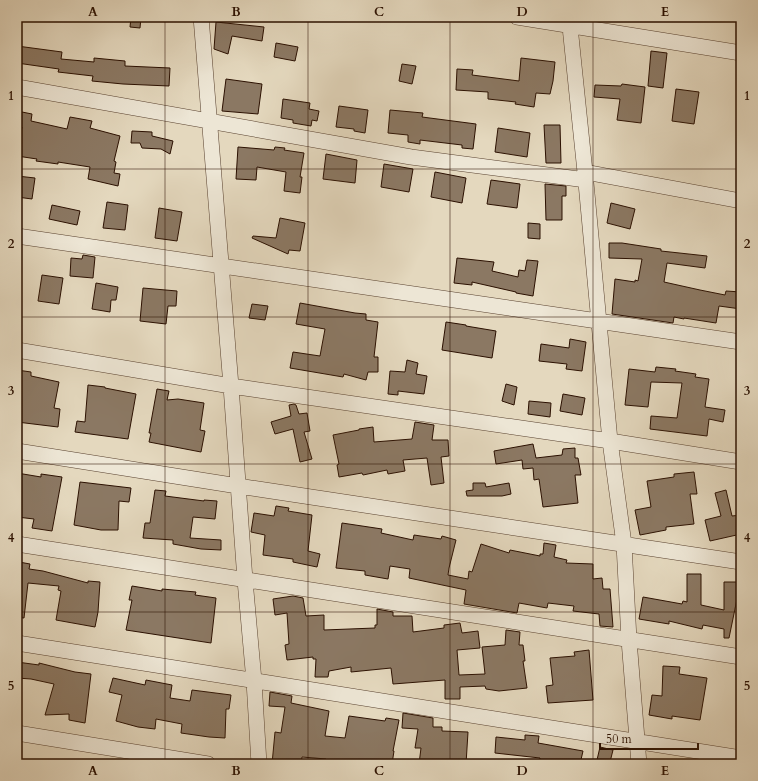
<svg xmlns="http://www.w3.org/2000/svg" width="758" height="781" viewBox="0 0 758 781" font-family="Cardo,serif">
<rect width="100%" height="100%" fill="#e4d8be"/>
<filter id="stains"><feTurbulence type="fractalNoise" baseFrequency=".005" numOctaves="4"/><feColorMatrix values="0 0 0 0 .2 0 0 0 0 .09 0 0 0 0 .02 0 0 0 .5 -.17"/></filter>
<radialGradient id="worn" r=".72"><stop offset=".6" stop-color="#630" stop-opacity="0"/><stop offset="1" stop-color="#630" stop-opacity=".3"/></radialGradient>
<path fill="#8b7863" stroke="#2b1001" d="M131,17H141L140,28L130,27Z
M216,22L264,27L262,41L232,36L228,54L214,49Z
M276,43L298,47L295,61L274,57Z
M17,46L62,52L61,59L94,62V58L125,61V66L170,68L169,86L123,84L92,81L93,76L58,72L59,69L17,63Z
M651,51L667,53L663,88L648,86Z
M521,58L555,62L553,81L550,94L536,93L534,107L515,104L516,102L488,99V92L456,90L457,69L473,70L472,75L519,81Z
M402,64L416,66L412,84L399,81Z
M226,79L262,84L258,114L222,111Z
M622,84L645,87L641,123L617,120L620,99L594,97L595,85L621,86Z
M676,89L699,92L694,124L672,121Z
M283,99L310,103L309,109L319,111L317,121L312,120L311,126L293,123V120L281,118Z
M339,106L368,110L365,133L354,131V129L336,127Z
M390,110L423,113L422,117L476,124L473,149L462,148V145L420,140V144L408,142V135L388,133Z
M17,111L32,114L31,121L67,129L70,117L92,121L90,128L120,136L114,161L116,162L114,173L120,174L118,186L88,179L90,167L58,162V164L36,161L37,159L17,156L22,127L17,126Z
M544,125H560L561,163H546Z
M498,128L530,133L527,157L495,152Z
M132,131L152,132V136L173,141L170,154L161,149L142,148L140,143H131Z
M238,147L274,150L275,147L285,148L284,150L304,153L300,177H302L300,193L284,191L286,172L257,167L256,180L236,179Z
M326,154L357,160L355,183L323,179Z
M384,164L413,169L409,192L381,187Z
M435,172L466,178L462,203L431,197Z
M17,176L35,178L32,199L17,197Z
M491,180L520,184L517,208L487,204Z
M545,184L566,186V196H562V220H546Z
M107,202L128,205L125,230L103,228Z
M611,203L635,209L630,229L607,223Z
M52,205L80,211L77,225L49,219Z
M159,208L182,212L177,241L155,238Z
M280,218L305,223L300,251L289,250L288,254L252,238L253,236L276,238Z
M528,223L540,224V239L528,238Z
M609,243H622L661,249V251L707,256L705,268L667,263L664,282L700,290L725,295L726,291L741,292V309L719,306L716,323L684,318V319L674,317L673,323L612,314L615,279L635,282V280L638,281L642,259L609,258Z
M83,255L95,257L93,278L70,276L71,258L82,259Z
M457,258L494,262L492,271L518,277L519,270L525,271L527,260L538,261L533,296L516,293V292L472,282V285L454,283Z
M42,275L63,278L59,304L38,301Z
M96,283L118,287L116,300H111L110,312L92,309Z
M143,288L177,291L176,306H168L166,324L140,321Z
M300,303L355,313L366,314V320L378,322L374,357H378V372H368L366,380L344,374L343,377L290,368L293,352L320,356L325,329L296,324Z
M252,304L268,306L265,320L249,318Z
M446,322L466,325V326L496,331L492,358L442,350Z
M570,339L586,342L582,371L566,369L567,364L539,361L541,344L569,348Z
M407,360L418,363L416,374L427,376L424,394L398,391V395L388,394L390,371L405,372Z
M656,367L676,369L675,371L696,374L695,377L709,379L705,407L725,410L723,422L709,419L707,436L650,429L651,416L677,418L682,383L651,382L648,407L625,405L629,369L655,372Z
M17,370L31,372V376L59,382L54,408L60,409L58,427L17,422Z
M506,384L517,387L514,405L502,401Z
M88,385L105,387V388L136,394L128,439L75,432L77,421L85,422Z
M157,389L169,391L167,400L178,399L204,403L200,430L205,431L201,452L149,442L151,433H149Z
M563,394L585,398L582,415L560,411Z
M529,401L551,403L550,417L528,414Z
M294,404L296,405L299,414L307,413L310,431L304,432L312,459L300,462L293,429L275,434L271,422L291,416L289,405Z
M415,422L434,425L432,440H448L449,456L441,457L444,483L431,485L427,458L403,460L405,471L388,474L387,470L363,475L362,473L339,477L337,465L339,464L333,435L359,430V429L373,427L374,442L412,439Z
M533,444L536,458L562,455L563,449L575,448V458H578L581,475H575L578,503L543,507L539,479L534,480L533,468L523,469L522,460L496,464L494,451Z
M694,472L697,494H690L694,524L666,527V530L640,535L635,510L651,507L647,481L674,477V474Z
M17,473L41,477V474L62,477L52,531L32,528L34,519L17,517Z
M80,482L131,488L129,502L119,501L118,530H101L74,525Z
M473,483H485L486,487L509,483L511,494L502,496H467L466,491L473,490Z
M155,490L166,491L165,496L204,501V500L217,501L215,519L193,517L190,538L221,540V550L201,549L173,544V540L143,538L145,523H150Z
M726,490L732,516L741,515V534L710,541L705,520L721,516L715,493Z
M276,506L289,508L288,511L312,515L308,551L320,554L317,567L293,562V559L263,555L265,535L251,532L254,513L274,516Z
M342,523L382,529L381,533L413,540L414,535L441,539L442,536L456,540L449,568L448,575L468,579L469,571L472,572L481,544L509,553L510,550L540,556V554H543L544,543L556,545L554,557L567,560L566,563L593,564V579L602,578L603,589H610L613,627L600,626L599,614L573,611L574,606L548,603L547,608L519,603L517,613L464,604L466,590L409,578L410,569L390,566L388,579L365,575V571L336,568Z
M19,562L30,564L29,569L43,571L88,583V581L100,582L98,612L95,627L56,620L61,591L58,590L59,586L28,583L24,618L17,617V574Z
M687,574H701V605L724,610V582H739V599H737L729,638H724V629L703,625L702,629L669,621V624L639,619L643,597L682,604L683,601L687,602Z
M132,586L162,591V589L196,592L195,595L216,598L211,643L126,630L132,600H129Z
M293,596L303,598L306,616L324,615V630L375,628V625H377V609L393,612V616H412L413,632L444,628V625L460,623L462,633L478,631L480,648L457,650L459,675L485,674L482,647L505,645L506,630L520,632L519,645H523L525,661H523L527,688L499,691L486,689L485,686L460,687V699H445V680L393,684L391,668L351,672V667L329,671L328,677H315L316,659H313V657L287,660L285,645L289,644L287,613L275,615L273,599Z
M589,650L593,700L548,703L546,686L553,685L550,658L575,656L574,652Z
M17,662L39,665V663L75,672L91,674L85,723L69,720V714L45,715L54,684L31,679L17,678Z
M663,666L680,667L679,674L707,678L700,720L672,716V719L649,715L652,695L662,696Z
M113,678L145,685L146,680L172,685L170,698L190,701L192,690L231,695L229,709H226L225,738L209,737L181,733L182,724L156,719L155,729L138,727L116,721L122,695L109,692Z
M270,692L292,696L291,703L329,711L325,736L345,738L349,716L385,721L386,718L399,720L393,751H394L392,764H380L366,761L365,764H364L337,760V764H326V759L302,757L301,764H272L275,732L281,733L285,707L269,706Z
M403,713L433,718V727H442V731L468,732L466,764H419L421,748H415L418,729L402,728Z
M525,735L539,736L538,743L583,751L580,764H571L553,760L552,764H539L540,758L495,753L496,737L525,740Z
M600,747L613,750L610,762L597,760Z"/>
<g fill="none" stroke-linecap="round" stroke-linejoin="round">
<g stroke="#594230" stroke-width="16">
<path id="street" d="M201,17L231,386L245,580L254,681L259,764
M517,17L741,53
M569,17L585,172L610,441L624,544L629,640L639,764
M17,87L411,157L586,180
M585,172L741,201
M17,236C258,273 500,305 741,342
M17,350L231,386L610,441L741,462
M17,451L238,486L741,562
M17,544L741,657
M17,643L741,758
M17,733L208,764"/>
</g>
<use href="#street" stroke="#ede6d5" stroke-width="15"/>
</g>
<path fill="none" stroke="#2b1001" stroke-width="1" stroke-opacity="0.55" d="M165,17V764M308,17V764M450,17V764M593,17V764M17,169H741M17,317H741M17,464H741M17,612H741"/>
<rect width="758" height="781" fill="none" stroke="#e4d8be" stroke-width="44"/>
<path d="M600 743v6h98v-6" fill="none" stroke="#2b1001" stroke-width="2"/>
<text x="606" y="743" font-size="12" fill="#2b1001" stroke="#ede6d5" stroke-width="3" paint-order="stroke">50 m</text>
<rect x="22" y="22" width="714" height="737" fill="none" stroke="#2b1001" stroke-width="1.5"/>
<g font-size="13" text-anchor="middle" font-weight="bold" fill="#2b1001">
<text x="93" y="16">A</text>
<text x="236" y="16">B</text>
<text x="379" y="16">C</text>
<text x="522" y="16">D</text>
<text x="665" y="16">E</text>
<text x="11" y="100">1</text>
<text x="747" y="100">1</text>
<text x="11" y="248">2</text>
<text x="747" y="248">2</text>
<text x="11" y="395">3</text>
<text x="747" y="395">3</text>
<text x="11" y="542">4</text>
<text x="747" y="542">4</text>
<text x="11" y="690">5</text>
<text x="747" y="690">5</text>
<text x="93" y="775">A</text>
<text x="236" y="775">B</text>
<text x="379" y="775">C</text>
<text x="522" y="775">D</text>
<text x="665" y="775">E</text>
</g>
<rect width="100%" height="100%" filter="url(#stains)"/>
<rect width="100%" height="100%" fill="url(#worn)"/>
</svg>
